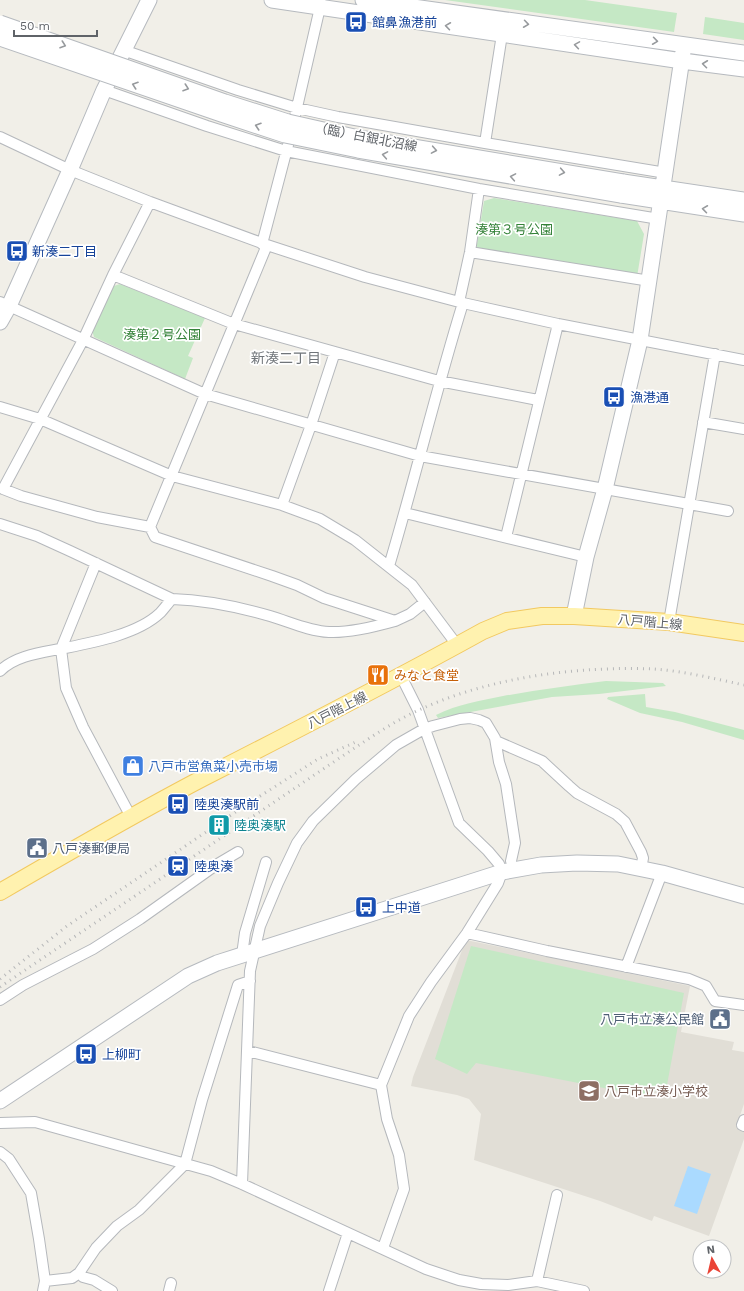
<svg xmlns="http://www.w3.org/2000/svg" width="744" height="1291" viewBox="0 0 744 1291" font-family="'Work Sans','Noto Sans JP',sans-serif">
<rect width="100%" height="100%" fill="#f1efe8"/>
<path fill="#e1ded6" d="M466,940L690,986L681,1032L734,1042L732,1050L744,1052V1104L736,1127L744,1130V1139L709,1236L654,1216L652,1221L600,1201L474,1160L481,1114L469,1099L457,1095L411,1086L413,1077Z"/>
<path fill="#c5e8c5" d="M445,0H585L677,13L674,32Z
M705,17L744,23V40L703,34Z
M494,198L637,221L644,234L637,277L476,250L484,201Z
M120,284L205,318L188,356L193,358L185,379L94,337L92,330L114,286Z
M606,681L663,683L666,686L599,694L552,697L438,718L436,715C458,704 480,701 503,696C538,690 572,685 606,681Z
M645,694L646,707L675,712L744,730V740L682,722L640,713L607,699L608,697Z
M471,946L684,993L667,1085L645,1096L476,1063L467,1074L435,1059Z"/>
<path fill="#aadaff" d="M688,1166L711,1174L697,1214L674,1206Z"/>
<g fill="none" stroke-linecap="round" stroke-linejoin="round">
<g stroke="#b5b8bc" stroke-width="12">
<path id="street" d="M123,50L238,90L297,108L338,117L485,143L666,173
M104,90L207,126L286,151L479,189L659,219
M292,129L321,3
M0,137L70,170L150,202L267,245L365,277L463,303L558,324L744,360
M485,143L503,28
M262,244L288,145
M267,245L150,527L155,537L272,576L297,585L324,598L395,621L410,614L425,602
M470,252L650,281
M113,275L150,202
M0,302L205,394L420,456L728,511
M459,302L470,252L479,189
M0,407L40,419L172,476L282,505L320,519L355,540L412,585L457,645
M703,422L744,429
M282,505L311,425L335,352
M405,513L586,557
M0,524L37,536L70,551L172,599C205,600 239,607 270,616C290,622 309,631 329,632C347,633 377,626 395,621
M150,527L97,517L21,496L3,489L83,340L113,275L234,324L439,381L538,400
M506,537L558,324
M96,563L61,649L66,688L83,727L131,817
M389,566C415,479 436,390 463,303
M669,622L715,354
M0,671C15,656 39,653 60,649C90,643 137,635 160,613C164,609 168,603 172,599
M496,741L542,761L569,786L577,793L616,814L625,822L641,852L643,858L641,869
M467,933L547,951L689,979L706,986L715,1001L744,1005
M242,955L245,933L266,862
M626,967L662,873
M0,1000L23,985L93,949L140,919L216,865L238,852
M248,1051L381,1085
M744,1120L742,1125L744,1126
M0,1123L35,1122L211,1171L242,1184L426,1269L459,1280L481,1284L508,1285L537,1281L584,1291
M0,1152L9,1159L31,1193L39,1239L45,1281L43,1291
M242,1184L250,971L260,926L278,883L297,843L313,821L356,779L396,745L424,729L433,726L460,719L470,718L479,720L486,723L495,738L499,762L506,784L515,843L511,861
M383,1248L404,1189L399,1155L387,1119L381,1085L409,1016L431,982L467,933L498,883L502,872L499,864L488,851L459,823L418,710L401,676
M79,1273L83,1277L94,1280L112,1291
M45,1281L72,1278L79,1273L96,1248L117,1226L139,1210L185,1164L202,1100L238,985L250,981
M537,1281L557,1195
M169,1291L171,1283
M329,1291L348,1233"/>
</g>
<g stroke="#b6babf" stroke-width="17">
<path id="secondary" d="M272,0L682,61L744,69
M363,0L744,53
M623,182L744,200
M621,195L744,214
M0,322L9,306L70,170L104,90L149,0
M574,616L586,557L605,489L640,340L684,45
M0,1101L188,976L217,963L502,872L541,865L577,863L618,864L662,873L744,896"/>
</g>
<g stroke="#f2c960" stroke-width="18">
<path id="primary" d="M0,892C67,853 134,814 203,778C297,730 391,682 483,631L507,621L542,616H574L669,622L744,633"/>
</g>
<use href="#street" stroke="#fff" stroke-width="10"/>
<use href="#secondary" stroke="#fff" stroke-width="15"/>
<use href="#primary" stroke="#fff2af" stroke-width="16"/>
<path stroke="#b6b7b8" stroke-width="3" stroke-dasharray="1 5" stroke-linecap="butt" d="M0,979L67,926L243,807L318,759L358,741
M0,987L341,757C367,740 392,722 419,710C490,677 577,666 654,669C683,671 716,679 744,685"/>
<g stroke="#b6babf" stroke-width="17" stroke-linecap="butt">
<path id="secondary-bridge" d="M0,23L225,102L288,122L359,138L623,182
M0,38L221,114L285,135L358,150L621,195"/>
</g>
<use href="#secondary-bridge" stroke="#fff" stroke-width="15"/>
</g>
<defs><path id="oneway-chevron" d="M-2-3.5L2.5 0L-2 3.5" fill="none" stroke-width="1.6" stroke-linecap="round" stroke-linejoin="round"/></defs>
<g stroke="#979a9d">
<use href="#oneway-chevron" transform="translate(526 24) rotate(8)"/>
<use href="#oneway-chevron" transform="translate(448 26) rotate(-172)"/>
<use href="#oneway-chevron" transform="translate(655 41) rotate(8)"/>
<use href="#oneway-chevron" transform="translate(63 45) rotate(19)"/>
<use href="#oneway-chevron" transform="translate(577 45) rotate(-171)"/>
<use href="#oneway-chevron" transform="translate(705 64) rotate(-173)"/>
<use href="#oneway-chevron" transform="translate(135 85) rotate(-161)"/>
<use href="#oneway-chevron" transform="translate(186 88) rotate(19)"/>
<use href="#oneway-chevron" transform="translate(258 126) rotate(-162)"/>
<use href="#oneway-chevron" transform="translate(434 150) rotate(10)"/>
<use href="#oneway-chevron" transform="translate(385 155) rotate(-170)"/>
<use href="#oneway-chevron" transform="translate(562 172) rotate(10)"/>
<use href="#oneway-chevron" transform="translate(513 177) rotate(-170)"/>
<use href="#oneway-chevron" transform="translate(705 209) rotate(-172)"/>
</g>
<defs>
<g id="bus-square" transform="scale(1.15)"><rect x="-9" y="-9" width="18" height="18" rx="4" fill="#1a4fb4" stroke="#fff"/><path d="M-5-6H5V4H4V6H2V4H-2V6H-4V4H-5ZM-3.5-4V0h7V-4ZM-3.5 1.2v1.5H-2V1.2ZM2 1.2v1.5H3.5V1.2Z" fill="#fff"/></g>
<g id="restaurant-square" transform="scale(1.15)"><rect x="-9" y="-9" width="18" height="18" rx="4" fill="#e8710a" stroke="#fff"/><path d="M-5-6h1v4h1v-4h1v4h1v-4h1v5L-1.5 .5V6h-2V.5L-5-1ZM5-6V6H3V1.5H1.5Q1.5-4 5-6Z" fill="#fff"/></g>
<g id="shop-square" transform="scale(1.15)"><rect x="-9" y="-9" width="18" height="18" rx="4" fill="#3f7fe0" stroke="#fff"/><path d="M-5-2.5h2.3a2.7 3.5 0 0 1 5.4 0H5L5.5 6h-11ZM-1.5-2.5h3a1.5 2.3 0 0 0-3 0Z" fill="#fff"/></g>
<g id="building-square" transform="scale(1.15)"><rect x="-9" y="-9" width="18" height="18" rx="4" fill="#0f9aa8" stroke="#fff"/><path d="M-4-6H4V6H1V3H-1V6H-4ZM-2.5-4.3h1.7v1.8h-1.7ZM.8-4.3h1.7v1.8H.8ZM-2.5-1h1.7V.8h-1.7ZM.8-1h1.7V.8H.8Z" fill="#fff"/></g>
<g id="civic-square" transform="scale(1.15)"><rect x="-9" y="-9" width="18" height="18" rx="4" fill="#5c6f8a" stroke="#fff"/><path d="M-.6-6.5H3V-4.5H.6V-3L4-1V1h2V6H-6V1h2V-1L-.6-3ZM-1.2 2.5V6h2.4V2.5Z" fill="#fff"/></g>
<g id="station-square" transform="scale(1.15)"><rect x="-9" y="-9" width="18" height="18" rx="4" fill="#1a4fb4" stroke="#fff"/><path d="M-3-6H3Q5-6 5-4V2Q5 4 3 4L4.5 6H3L1.5 4h-3L-3 6H-4.5L-3 4Q-5 4-5 2V-4Q-5-6-3-6ZM-3.5-4v3h7v-3ZM-3.5 1v1.5H-2V1ZM2 1v1.5H3.5V1Z" fill="#fff"/></g>
<g id="school-square" transform="scale(1.15)"><rect x="-9" y="-9" width="18" height="18" rx="4" fill="#8d6e63" stroke="#fff"/><path d="M0-5L7-2L0 1L-7-2ZM-4 1L0 2.5L4 1V4Q0 6-4 4Z" fill="#fff"/></g>
</defs>
<g fill-rule="evenodd">
<use href="#bus-square" x="356" y="22"/>
<use href="#bus-square" x="17" y="251"/>
<use href="#bus-square" x="614" y="397"/>
<use href="#restaurant-square" x="378" y="675"/>
<use href="#shop-square" x="133" y="766"/>
<use href="#bus-square" x="178" y="804"/>
<use href="#building-square" x="219" y="825"/>
<use href="#civic-square" x="37" y="848"/>
<use href="#station-square" x="178" y="866"/>
<use href="#bus-square" x="366" y="907"/>
<use href="#civic-square" x="720" y="1019"/>
<use href="#bus-square" x="86" y="1054"/>
<use href="#school-square" x="589" y="1091"/>
</g>
<g text-anchor="middle" dominant-baseline="central" stroke-width="3.5" stroke-linejoin="round" paint-order="stroke">
<g font-size="13" fill="#164399" stroke="#fff" text-anchor="start">
<text x="372" y="22">館鼻漁港前</text>
<text x="32" y="251">新湊二丁目</text>
<text x="630" y="397">漁港通</text>
<text x="194" y="804">陸奥湊駅前</text>
<text x="194" y="866">陸奥湊</text>
<text x="382" y="907">上中道</text>
<text x="102" y="1054">上柳町</text>
</g>
<g font-size="13" fill="#5f6368" stroke="#fff">
<text transform="translate(366 137) rotate(11)">（臨）白銀北沼線</text>
<text transform="translate(650 622) rotate(5)">八戸階上線</text>
<text transform="translate(337 710) rotate(-27)">八戸階上線</text>
</g>
<g font-size="13" fill="#348238" stroke="#fff">
<text x="514" y="229">湊第３号公園</text>
<text x="162" y="334">湊第２号公園</text>
</g>
<g font-size="13" fill="#c56008" stroke="#fff" text-anchor="start">
<text x="394" y="675">みなと食堂</text>
</g>
<g font-size="13" fill="#366cbe" stroke="#fff" text-anchor="start">
<text x="148" y="766">八戸市営魚菜小売市場</text>
</g>
<g font-size="13" fill="#0d838f" stroke="#fff" text-anchor="start">
<text x="234" y="825">陸奥湊駅</text>
</g>
<g font-size="13" fill="#4e5e75" stroke="#fff" text-anchor="start">
<text x="52" y="848">八戸湊郵便局</text>
<text x="704" y="1019" text-anchor="end">八戸市立湊公民館</text>
</g>
<g font-size="13" fill="#785e54" stroke="#fff" text-anchor="start">
<text x="604" y="1091">八戸市立湊小学校</text>
</g>
<g font-size="14" fill="#70757a" stroke="#fff">
<text x="286" y="358">新湊二丁目</text>
</g>
</g>
<g transform="translate(712 1259) rotate(352)"><circle r="19" fill="#ffffff" stroke="#bfc1c3"/>
<path d="M0-3L7 15L0 10L-7 15Z" fill="#ea4335"/>
<text y="-6" font-size="11" font-weight="bold" text-anchor="middle" fill="#5f6368">N</text>
</g>
<path d="M14 30v6h83v-6" fill="none" stroke="#5f6368" stroke-width="2"/>
<text x="20" y="30" font-size="12" fill="#5f6368" stroke="#ffffff" stroke-width="3" paint-order="stroke">50 m</text>
</svg>
